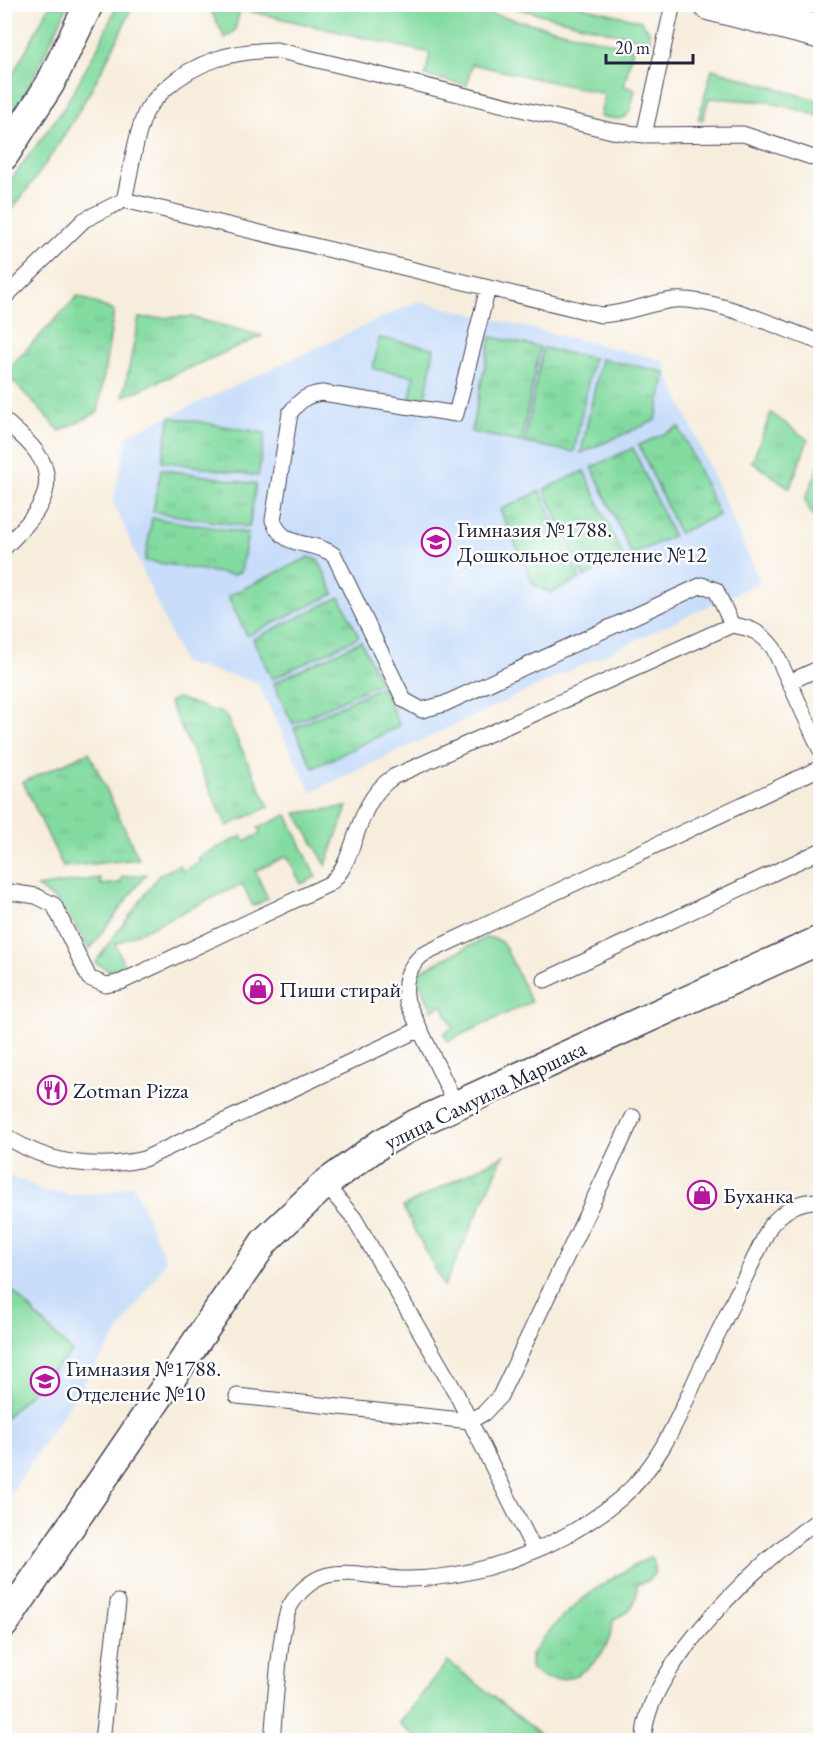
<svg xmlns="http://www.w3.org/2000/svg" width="825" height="1745" viewBox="0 0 825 1745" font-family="'EB Garamond',serif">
<defs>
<pattern id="park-tufts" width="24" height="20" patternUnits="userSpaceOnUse" patternTransform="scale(1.5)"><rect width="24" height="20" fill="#83dba0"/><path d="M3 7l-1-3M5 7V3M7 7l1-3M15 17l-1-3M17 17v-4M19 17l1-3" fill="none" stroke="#71bc8b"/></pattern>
</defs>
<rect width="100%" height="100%" fill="#fff"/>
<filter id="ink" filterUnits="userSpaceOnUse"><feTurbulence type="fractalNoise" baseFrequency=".0167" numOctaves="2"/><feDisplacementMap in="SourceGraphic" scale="12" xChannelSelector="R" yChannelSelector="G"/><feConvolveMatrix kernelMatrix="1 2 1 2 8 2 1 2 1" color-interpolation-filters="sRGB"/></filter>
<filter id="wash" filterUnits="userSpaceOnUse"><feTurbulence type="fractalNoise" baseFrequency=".008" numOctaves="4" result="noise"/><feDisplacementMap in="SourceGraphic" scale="24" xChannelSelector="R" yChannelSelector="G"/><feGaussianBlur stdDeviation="1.35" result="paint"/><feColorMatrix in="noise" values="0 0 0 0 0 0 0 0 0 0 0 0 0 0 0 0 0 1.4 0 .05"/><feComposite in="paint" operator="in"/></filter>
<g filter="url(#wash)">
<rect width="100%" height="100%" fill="#f7eddc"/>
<path fill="#c7ddf9" d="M418,301L662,360L760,582L311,792L257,682L183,663L113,502L128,435Z
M5,1174L43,1190L73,1195L104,1193L133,1185L166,1261L5,1501Z"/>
<path fill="#83dba0" stroke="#527e6e" stroke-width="1.5" d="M50,5H68L30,85L5,127V89Z
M117,5H133C99,82 58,153 5,218V188L64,108L98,47Z
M208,5H454L633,48L624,86L635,89C629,115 631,124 600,116L605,94L472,64L467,85L425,76L430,53L240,9L235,30L225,38Z
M504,5H575L641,21L649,31L650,42Z
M712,69L820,101V116L769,102L709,98L702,121L698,120Z
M379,338L434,348L425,400L410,398L414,376L373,369Z
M347,807L326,865L296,813Z
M287,815L316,877L301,884L287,856L255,871L268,899L253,906L242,884L115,944L125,967L111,971L95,963L159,875L179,865L183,871L200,862L198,857L242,836L245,841L261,834L258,828Z
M146,874L89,950C75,923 64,903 37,887L100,878L101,885L120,883L122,877Z
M487,937L500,941L505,947L531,1002L448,1041L444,1033L453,1028L442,1005L432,1010L419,982L420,971Z
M5,1283L72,1352L5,1418Z
M448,1661L548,1740H420L399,1724Z"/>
<path fill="url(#park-tufts)" stroke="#527e6e" stroke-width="1.5" d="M78,296L114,311L98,412L60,431L5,372Z
M191,317L262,336L123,397L139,318Z
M491,337L540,347L521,442L471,432Z
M543,348L593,358L574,452L524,443Z
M601,359L666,372L656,420L581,453Z
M771,413L808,440L790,488L752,462Z
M170,417L265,433L258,476L162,461Z
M679,427L719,515L679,533L639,445Z
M633,448L673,536L632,555L592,467Z
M820,464V531L805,500Z
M161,469L256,484L249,527L153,512Z
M584,471L624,559L584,577L544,489Z
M540,491L580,579L550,593L534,585L500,510Z
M152,518L248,533L241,571L233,575L145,561Z
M309,557L319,561L334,594L247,636L228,596Z
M340,597L359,637L272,679L253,639Z
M361,641L380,682L293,724L273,683Z
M382,686L400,726L313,768L294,728Z
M177,698L225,714L269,807L227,826L169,702Z
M89,752L139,859L63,867L23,782Z
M504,1155L447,1280L444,1286L403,1207Z
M651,1557C660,1571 652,1582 637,1584C638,1602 631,1614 613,1619C613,1659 565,1698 531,1670V1655C562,1609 602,1581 651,1557Z"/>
</g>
<g filter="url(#ink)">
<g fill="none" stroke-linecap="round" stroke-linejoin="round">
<g stroke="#424053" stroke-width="17">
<path id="lane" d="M644,135L673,4
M124,200C131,172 134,140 145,114C149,104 158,96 165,89C197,60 234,51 276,50L612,131L644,135L743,134L820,160
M488,288L456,414L322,393C306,395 300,400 290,413L273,520C284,551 313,539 334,555L404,700L422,710L444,704L702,585L716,590L732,625
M4,298L84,220L124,200L601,315C626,314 648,303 673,300C712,296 782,329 820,342
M4,420C15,430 29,441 37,453C64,490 29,523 4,548
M789,682L820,668
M4,891L36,896L54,905L89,978L106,985L121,982L329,884C359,861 352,805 393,777L732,625C752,628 762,633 774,649L820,749
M545,980L820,851
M456,1105L407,1002C403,982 407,969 422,955L820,768
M4,1135C47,1164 95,1170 144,1159L420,1029
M325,1184L354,1218L456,1393L534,1550
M237,1396L470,1421L484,1413L500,1396L633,1117
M102,1740L118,1602
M272,1740C275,1712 279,1627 290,1606C298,1592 312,1579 328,1575C355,1569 382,1580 409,1579C483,1578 564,1546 621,1498C661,1464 679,1415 701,1368C724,1321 747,1273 770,1226C784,1210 798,1200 820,1201
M644,1740C643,1670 764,1556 820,1519"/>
</g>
<g stroke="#424053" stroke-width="31">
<path id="street" d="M4,156L50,84L89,4
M4,1624L265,1241L325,1184L380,1144L417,1123L820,940"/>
</g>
<g stroke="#424053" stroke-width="35">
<path id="secondary" d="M710,4L820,32"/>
</g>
<use href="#lane" stroke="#fff" stroke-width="15"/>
<use href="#street" stroke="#fff" stroke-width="28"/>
<use href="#secondary" stroke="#fff" stroke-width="33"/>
</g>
</g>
<defs>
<g id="school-ring" transform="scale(1.5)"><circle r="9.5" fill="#fff" stroke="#b5179e" stroke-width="1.5"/><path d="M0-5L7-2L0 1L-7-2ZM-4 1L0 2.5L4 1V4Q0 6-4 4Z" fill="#b5179e"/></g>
<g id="shop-ring" transform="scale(1.5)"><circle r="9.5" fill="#fff" stroke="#b5179e" stroke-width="1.5"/><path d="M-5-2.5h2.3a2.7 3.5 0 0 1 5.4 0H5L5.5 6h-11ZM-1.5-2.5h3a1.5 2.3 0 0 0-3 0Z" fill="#b5179e"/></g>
<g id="restaurant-ring" transform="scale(1.5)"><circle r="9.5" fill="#fff" stroke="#b5179e" stroke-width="1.5"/><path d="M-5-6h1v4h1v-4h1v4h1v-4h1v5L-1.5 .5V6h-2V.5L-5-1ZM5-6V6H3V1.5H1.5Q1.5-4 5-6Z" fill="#b5179e"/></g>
</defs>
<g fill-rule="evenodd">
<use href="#school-ring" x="436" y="542"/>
<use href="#shop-ring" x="258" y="989"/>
<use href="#restaurant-ring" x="52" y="1090"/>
<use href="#shop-ring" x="702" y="1195"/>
<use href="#school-ring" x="45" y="1381"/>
</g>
<g text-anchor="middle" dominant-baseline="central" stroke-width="5" stroke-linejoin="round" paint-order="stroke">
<g font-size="22" fill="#22223b" stroke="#fff" text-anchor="start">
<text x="457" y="529">Гимназия №1788.<tspan x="457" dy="25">Дошкольное отделение №12</tspan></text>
<text x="279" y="989">Пиши стирай</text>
<text x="73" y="1090">Zotman Pizza</text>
<text x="723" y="1195">Буханка</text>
<text x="66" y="1368">Гимназия №1788.<tspan x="66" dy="25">Отделение №10</tspan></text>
</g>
<g font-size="22" fill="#22223b" stroke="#fff">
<text transform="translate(485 1095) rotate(-26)">улица Самуила Маршака</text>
</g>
</g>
<rect width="825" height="1745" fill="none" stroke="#fff" stroke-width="24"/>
<path d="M606 54v9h87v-9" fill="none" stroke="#22223b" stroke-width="3"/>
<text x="615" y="54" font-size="18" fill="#22223b" stroke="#ffffff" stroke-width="4.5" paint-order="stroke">20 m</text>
</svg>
